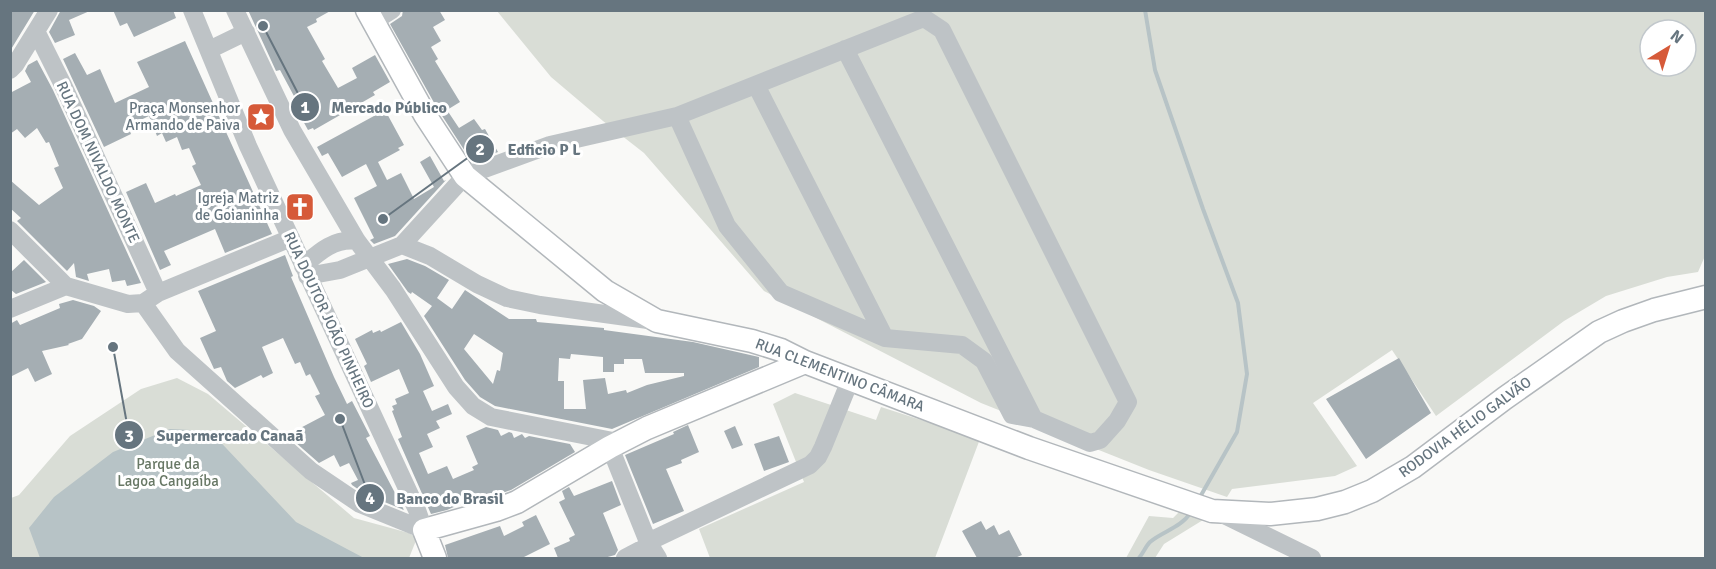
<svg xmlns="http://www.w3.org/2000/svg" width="1716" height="569" viewBox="0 0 1716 569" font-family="Signika,sans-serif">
<rect width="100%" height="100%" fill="#f9f9f7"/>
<path fill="#d9ddd6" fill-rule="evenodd" d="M497,11H1705V256L1698,272L1667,277L1606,296L1564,321L1436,416L1392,350L1313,403L1357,466L1335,476L1232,489L1227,497L1149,470L981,403L764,291L644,153L603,121L551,77ZM1650,30H1686V66H1650Z
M177,378L208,394L354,518L409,533L417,538L409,558H11V498L19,495L70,436L141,389Z
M795,393L876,420L881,407L980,439L935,558H710L699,529L804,482L773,404Z
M1183,508L1203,520L1164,544L1155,558H1126L1149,516L1173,518Z"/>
<path fill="#b7c3c6" d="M170,429L210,431L296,522L364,558H40L29,528L54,497L113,452Z"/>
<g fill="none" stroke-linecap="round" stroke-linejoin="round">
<path stroke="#b7c3c6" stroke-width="4" d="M1145,10L1155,70L1203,209L1238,303L1247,374L1237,432L1200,497
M1139,558C1143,553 1146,546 1150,542C1163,531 1181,528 1191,512"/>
</g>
<path fill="#a5aeb3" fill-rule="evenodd" d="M10,10H35L10,51Z
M92,10L69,20L75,35L55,43L49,32L61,10Z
M113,10H173L176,18L134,37L127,23L120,26Z
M248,10H332L316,19L317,22L307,27L325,59L322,61L338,88L357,78L352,68L375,55L390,82L373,92L375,95L314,130L313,128L308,130L291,99L295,98L280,70L276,71Z
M403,10H439L445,20L433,27L441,41L431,47L438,59L435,61L460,102L447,110L459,128L474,119L482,130L485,129L498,152L472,162L437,108L390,24L402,16Z
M185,41L272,234L225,253L215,229L164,251L171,265L160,270L126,192L146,183L155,203L175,194L176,196L201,185L192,166L196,164L189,148L182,150L177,137L166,142L162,133L157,136L149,116L128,126L131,134L104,147L63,59L75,53L87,75L100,69L115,103L149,87L137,62Z
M37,60L53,90L141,283L127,286L125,280L112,282L109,269L87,274L89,281L76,277L74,263L67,271L17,221L21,218L10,208V180L39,205L63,188L54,168L59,166L49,142L46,143L37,128L25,138L17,129L10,134V93L31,82L25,71L28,65Z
M385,110L404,145L398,148L400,150L378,162L387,180L401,173L414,199L434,187L420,162L430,156L444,181L446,180L395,236L374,244L370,240L374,238L354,198L377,186L366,164L342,177L328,153L322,156L317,147Z
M285,255L293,276L291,277L334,377L347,404L352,401L370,436L366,438L404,510L365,494L352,485L351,483L358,480L349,463L340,467L334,455L319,463L287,435L325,415L315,396L320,394L310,374L306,376L300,362L295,364L283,338L262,347L273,373L263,378L261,375L235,388L227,381L221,367L214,369L200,338L216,331L198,291Z
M407,259L425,266L449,280L437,298L452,309L465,290L509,319H536L537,322L604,328V330L693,342L759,357V367L612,429L495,406L480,397L465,380L424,316L432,306L412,292L411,294L408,292L388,264ZM474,334L503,353L500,371L497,370L493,384L464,349ZM571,354L603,357V372H614V364H624V359H642L645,373H684V376L647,385L627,393L626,390L608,394L605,378L583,380L586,409H564V381H558L559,358L570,359Z
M24,260L46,282L16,294L10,289V273Z
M73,300L94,306L101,311L82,339L68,344L69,345L42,351L52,374L35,382L28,368L10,377V324L17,320L20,325L60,308L59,304Z
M401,322L420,354L434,386L423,391L432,411L448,404L452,414L436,421L440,428L427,434L433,447L419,453L428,474L447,466L453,479L474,470L472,467L478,464L466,436L486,427L498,430L501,436L509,432L512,433L514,438L522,434L525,438L529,436L570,444L575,452L511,490L483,500L481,495L447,510L431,514L398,439L402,437L392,411L394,410L392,406L397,404L395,399L409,393L399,369L371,382L364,366L367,364L355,339L372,330L373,333L380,330L381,332Z
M1399,358L1431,413L1366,459L1326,399Z
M688,425L699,452L681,460L682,463L666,469L684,511L653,524L625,455L674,434L673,432Z
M735,426L743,445L732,449L724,431Z
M779,436L789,462L764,471L754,444Z
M612,481L621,505L603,513L618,550L615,555L604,558H558L554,548L570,541L569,538L575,535L559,502L565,499L562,491L569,487L574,496Z
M536,515L550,544L522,558H448L445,545L500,526L504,536L524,526L522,522Z
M981,521L986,530L994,525L999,535L1009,530L1022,555L1015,558H977L962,531Z"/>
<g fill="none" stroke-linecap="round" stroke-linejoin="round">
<g stroke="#b2b7bb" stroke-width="25">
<path id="major" d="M367,10L425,115L465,176L605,291L657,321L752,341L781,350L805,362L1029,448L1212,511L1270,514L1317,509L1345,502L1372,491L1413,467L1505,398L1599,332L1623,321L1654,310L1706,297
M435,558L424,530L496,510L517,502L610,447L647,428L805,362"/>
</g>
<path stroke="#bec3c6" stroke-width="18" d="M192,10L248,146L417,510L424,530
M235,10L292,130L357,241L393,289L456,387L473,406L491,417L618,442
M373,22L392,10
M36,31L63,85L158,293
M845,49L1034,419
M209,50L246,32
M10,70L15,65L49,10
M756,85L885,338
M10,230L66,286L128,304L143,303L158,293L291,238
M402,245L465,176L550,145L677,116L924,18L942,30L1128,402L1117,421L1100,440L1090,443L1034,419L1012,415L984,361L962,345L885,338L781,293L727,226L677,116
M303,266C319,252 334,238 357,241
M307,276L340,270L402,245L430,256L477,284L507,298L540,305L648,320
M143,303L177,351L311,471L360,504L424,530
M10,309L66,286
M610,447L648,542L658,558
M1222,514L1312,558
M625,558L644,548L648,542L810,465L818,457L823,447L851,378"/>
<use href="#major" stroke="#fff" stroke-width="22"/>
</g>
<defs>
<g id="sight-square" transform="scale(1.5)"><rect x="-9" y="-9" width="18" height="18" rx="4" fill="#d65a39" stroke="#fff"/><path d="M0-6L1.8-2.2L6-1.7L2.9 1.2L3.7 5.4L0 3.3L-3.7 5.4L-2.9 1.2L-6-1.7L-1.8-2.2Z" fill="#fff"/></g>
<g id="church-square" transform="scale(1.5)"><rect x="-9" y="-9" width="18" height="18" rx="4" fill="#d65a39" stroke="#fff"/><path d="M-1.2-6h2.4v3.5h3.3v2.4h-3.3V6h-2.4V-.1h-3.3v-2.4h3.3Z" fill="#fff"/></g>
</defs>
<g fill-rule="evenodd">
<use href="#sight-square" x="261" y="117"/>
<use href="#church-square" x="300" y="207"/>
</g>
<g text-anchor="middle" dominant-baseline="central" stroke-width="6" stroke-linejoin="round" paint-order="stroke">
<g font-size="15" fill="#66757f" stroke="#fff" text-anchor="end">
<text x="240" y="108">Praça Monsenhor<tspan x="240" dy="17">Armando de Paiva</tspan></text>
<text x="279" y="198">Igreja Matriz<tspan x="279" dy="17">de Goianinha</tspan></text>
</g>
<g font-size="15" fill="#66757f" stroke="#fff">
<text transform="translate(98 162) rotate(65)">RUA DOM NIVALDO MONTE</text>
<text transform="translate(329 320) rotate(65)">RUA DOUTOR JOÃO PINHEIRO</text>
<text transform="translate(840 375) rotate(21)">RUA CLEMENTINO CÂMARA</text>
<text transform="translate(1465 427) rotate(-36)">RODOVIA HÉLIO GALVÃO</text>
</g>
<g font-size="15" fill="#687865" stroke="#fff">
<text x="168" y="464">Parque da<tspan x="168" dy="17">Lagoa Cangaíba</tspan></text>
</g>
</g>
<path fill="none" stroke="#66757f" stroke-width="2" d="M263 26L305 107M383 219L480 149M113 347L129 435M340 419L370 498"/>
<g fill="#66757f" stroke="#fff" stroke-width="2">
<circle cx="263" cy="26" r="6"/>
<circle cx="383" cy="219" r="6"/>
<circle cx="113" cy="347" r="6"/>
<circle cx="340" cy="419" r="6"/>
<circle cx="305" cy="107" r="15"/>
<circle cx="480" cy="149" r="15"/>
<circle cx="129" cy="435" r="15"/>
<circle cx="370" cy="498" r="15"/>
</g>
<g font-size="18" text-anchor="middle" font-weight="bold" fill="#fff">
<text x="305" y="113">1</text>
<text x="480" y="155">2</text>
<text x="129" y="442">3</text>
<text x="370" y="504">4</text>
</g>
<g font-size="16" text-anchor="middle" font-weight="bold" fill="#66757f" stroke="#fff" stroke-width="6" stroke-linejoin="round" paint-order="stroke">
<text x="389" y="113">Mercado Público</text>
<text x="544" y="155">Edficio P L</text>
<text x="230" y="441">Supermercado Canaã</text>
<text x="450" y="504">Banco do Brasil</text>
</g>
<rect width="1716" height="569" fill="none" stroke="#66757f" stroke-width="24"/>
<g transform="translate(1668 48) rotate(38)"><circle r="28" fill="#ffffff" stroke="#c2c8cc" stroke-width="1.5"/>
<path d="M0-4.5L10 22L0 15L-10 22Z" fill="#d65a39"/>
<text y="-9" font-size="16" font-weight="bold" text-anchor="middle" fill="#66757f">N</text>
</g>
</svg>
